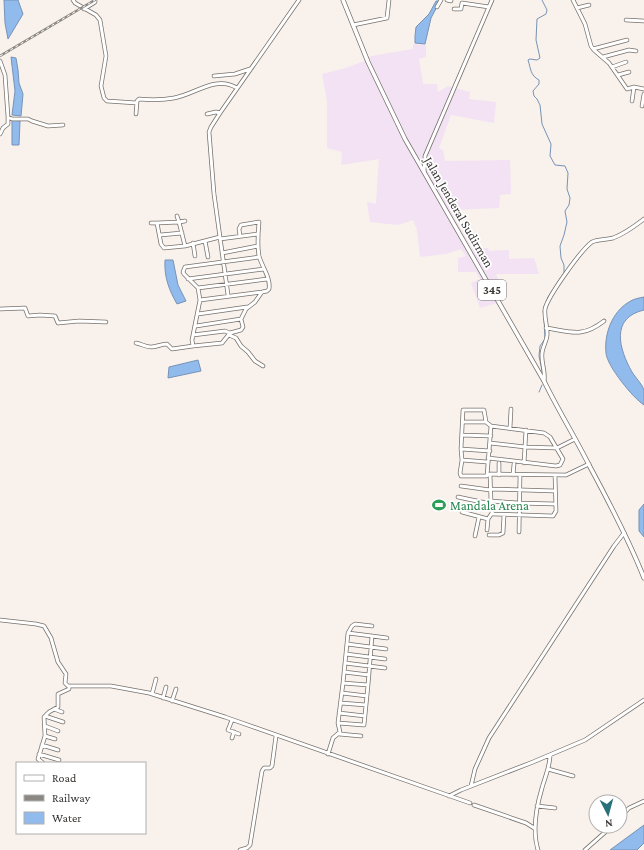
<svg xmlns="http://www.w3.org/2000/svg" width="644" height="850" viewBox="0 0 644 850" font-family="'Crimson Pro',serif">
<rect width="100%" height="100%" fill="#f8f1ec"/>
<path fill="#f3e2f4" d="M413,44L426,45V57L419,59L423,84H437L438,92L448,86L470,92L469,99L496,102L494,123L451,115L439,148L443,150L445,161L510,160L511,194L500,195L499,208L450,210L472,249L488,248L489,251L509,250V259L534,258L539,274H496L501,287L498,291L504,301L480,308L471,283L480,279L476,272H458V258L466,256L461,249L446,254L420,257L417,230L413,220L398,225L370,222L367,202L376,204L379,159L341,165L342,152L327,148V101L322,74L346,68L364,61L371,56L413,49Z"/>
<path fill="#91bbed" stroke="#7793b6" d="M4,0H18L23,14L8,39L5,23Z
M436,1H440L431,18L425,44L415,43V36L416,27L429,14Z
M11,57L16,58L18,70L19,83L23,94L21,116L12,115L15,91Z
M12,120L20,121L19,145H12Z
M165,260H173L178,285L186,301L177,304C169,290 164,277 165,260Z
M644,297V310C610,318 619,349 632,372C635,377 642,384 644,390C644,394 644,401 644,405C633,398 607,366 606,353C604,334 612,312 629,302C633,299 639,298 644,297Z
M198,360L201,371L168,378L169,367Z
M644,504V537L639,531V510Z
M644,825V843L637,850H610Z"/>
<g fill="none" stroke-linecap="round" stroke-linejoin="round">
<path stroke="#7793b6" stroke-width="1" d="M542,0L547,10L546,14L537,19L536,40L540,58L537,60L530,59L528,60C531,69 530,75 539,80V84L533,91L534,96L537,99L540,105L542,124L551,144L550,156L555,165L565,166L568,173L567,189L570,198L569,205L565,211L567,222L564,235L560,246L561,258L564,265V273L548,297L543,312
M543,375L539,356L540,346L545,339L544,317
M539,392L542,385"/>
<g stroke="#76716c" stroke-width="4.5">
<path id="minor" d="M73,0L75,3L96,15L100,20L106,56L101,86L104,98L107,101L137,103
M447,0L451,1V0
M573,0L585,24L591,46L594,50L609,63L627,89L634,87L644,89
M437,7L441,0
M577,8L589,5
M84,9L95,2V0
M454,9H461L462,3L489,7
M626,20L644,21
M353,25L387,18L389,0
M593,49L627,40
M603,57L629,50L636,51
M0,61L5,75L8,117L12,119H28L32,121L48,126L63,125
M612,67L626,62
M618,75L629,72
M214,76L235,74L250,69
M632,101L634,87
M642,106L644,94
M136,114L137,101L139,99C151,100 163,100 174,98C196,94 215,75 237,88
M207,114L216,112L220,113
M0,134L3,128L8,124V117
M424,172L425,156L492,0
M177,216L179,222L185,221
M151,223H157
M160,235L182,233
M240,236L239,229L241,225L259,222C258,233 257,245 259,256C262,267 271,278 269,289L267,291L262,292L200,300L192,340L193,346L222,343L230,333L241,330L243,327L241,319L246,309L255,302L262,292
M220,239L258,234
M205,241L208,257
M193,243L195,256
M185,246L179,222L157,223L161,244L164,248L185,246L220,237
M222,253L258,246
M188,279L264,269
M198,288L267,279
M228,295L214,194L209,132L211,127L220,113L299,0
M200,300L198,288L184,274L183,272L185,267L259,257
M0,309L25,308L28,316L40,315L55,316L58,323L79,321L106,322
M198,314L247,307
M196,326L241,319
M546,328C572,332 582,338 604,321
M193,335L225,331L230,333
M229,335L236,338L241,346L248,352L255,361L263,366
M136,343C142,344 145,347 151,347C157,347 161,344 167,344L172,349L193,346
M544,381C546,372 541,363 542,354C542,348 546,343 547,336C548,327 544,319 545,309C548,296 581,250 592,242C598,239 606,240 613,238C624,234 635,226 644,219
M463,422H486L491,426L544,433L550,437L563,459L560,465L556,466L488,458
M486,422L484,410H463L461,449L462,460L460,473L461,476H487L491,426
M510,428L511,409
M462,435L491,436
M490,443L525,447L557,448L575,439
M461,449L490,451
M462,460L487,462
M524,463L526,430
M499,475V463
M513,475L514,464
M555,475L556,511L553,516L493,514L492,512L491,501L518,503L555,504
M461,486L490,490
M490,489L555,491
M458,497L491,504
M491,501L490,474L566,475L589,464
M462,512L488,519
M487,530L488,519L492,513
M519,532L520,475
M489,535H499L503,533L504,515
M475,536L479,517
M0,620L36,624L44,626L51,638L58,662L66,674L65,683L68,686H111L149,693L225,717L470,803
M348,633L372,636
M347,644L386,649
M346,654L385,659
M345,663L385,668
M344,672L369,675
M343,683L348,633L352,626L355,624L372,626
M342,693L367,696
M152,694L156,679
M163,698L166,687
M172,701L176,689
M341,703L366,705
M54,709L62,712
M339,713L365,716
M45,716L63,722
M232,720L228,730L239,734
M338,723L364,725L368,685
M45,726L58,731
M339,734L361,736
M45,736L55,739
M232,738L234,732
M42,745L58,750
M39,754L59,760
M328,754L333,738L340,732L338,723L343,683L368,685L372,636L387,638
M43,763L38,759L45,736L44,717L49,712L58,707V694L69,689V686
M548,769L573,776
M471,786L475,769L489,738L614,546L624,533
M449,796L461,790L533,762L585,740L644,700
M474,805L526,823L534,828
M537,806L555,808
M620,817L629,808L644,801
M240,850L247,848L250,845L262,771L264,768H270L272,766L276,736
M538,850C532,830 536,808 542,788C545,777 550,767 550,755
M585,850L612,826"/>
</g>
<g stroke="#76716c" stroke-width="5">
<path id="major" d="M343,0L368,62L405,139L544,381C558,410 575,437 589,465C609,502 629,540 644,578"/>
</g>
<use href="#minor" stroke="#fff" stroke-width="3"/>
<use href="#major" stroke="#fff" stroke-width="3.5"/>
<g stroke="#8b8783" stroke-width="2.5">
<path id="rail" d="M0,56L95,0"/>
</g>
<use href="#rail" stroke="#fff" stroke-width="1" stroke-dasharray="3" stroke-linecap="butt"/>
</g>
<defs>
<g id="stadium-bare" transform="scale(1.08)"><path d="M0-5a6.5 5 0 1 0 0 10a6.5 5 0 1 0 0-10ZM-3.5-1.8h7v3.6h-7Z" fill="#2e9e5b" stroke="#fff" stroke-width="2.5" paint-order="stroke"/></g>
</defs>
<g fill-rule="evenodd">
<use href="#stadium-bare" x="439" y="505"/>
</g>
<g text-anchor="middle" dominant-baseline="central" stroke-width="3.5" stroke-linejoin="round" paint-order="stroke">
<rect fill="#fff" stroke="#747271" stroke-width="1" x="478" y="280" width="28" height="20" rx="3"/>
<g font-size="12" font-weight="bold" fill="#393634">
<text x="492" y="290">345</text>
</g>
<g font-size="13" fill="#393634" stroke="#fff">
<text transform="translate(459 212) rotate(60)">Jalan Jenderal Sudirman</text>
</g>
<g font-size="13" fill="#27864d" stroke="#fff" text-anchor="start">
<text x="450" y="505">Mandala Arena</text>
</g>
</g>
<rect x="16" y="762" width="130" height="72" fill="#ffffff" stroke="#b0afae"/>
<rect x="24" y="775" width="20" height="6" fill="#ffffff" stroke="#b0afae"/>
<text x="52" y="782" font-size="12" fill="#393634">Road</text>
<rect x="24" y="795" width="20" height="6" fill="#8b8783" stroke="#b0afae"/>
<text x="52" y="802" font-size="12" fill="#393634">Railway</text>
<rect x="24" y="812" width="20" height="12" fill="#91bbed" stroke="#b0afae"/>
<text x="52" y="822" font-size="12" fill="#393634">Water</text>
<g transform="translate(608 814) rotate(174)"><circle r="19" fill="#ffffff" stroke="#b0afae"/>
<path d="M0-3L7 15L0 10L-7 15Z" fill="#28707a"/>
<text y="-6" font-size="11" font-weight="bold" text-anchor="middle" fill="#393634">N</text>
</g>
</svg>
